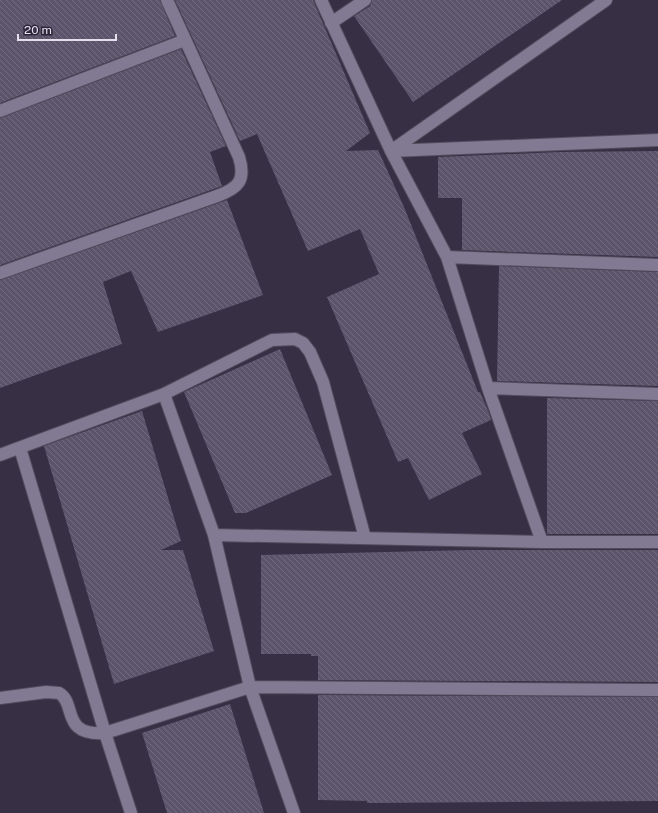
<svg xmlns="http://www.w3.org/2000/svg" width="658" height="813" viewBox="0 0 658 813" font-family="'Public Sans',sans-serif">
<defs>
<pattern id="building-back-hatch" width="6" height="6" patternUnits="userSpaceOnUse"><rect width="6" height="6" fill="#5b546a"/><path d="M-1 5l2 2M0 0l6 6M5-1l2 2" fill="none" stroke="#726c80"/></pattern>
</defs>
<rect width="100%" height="100%" fill="#373045"/>
<path fill="url(#building-back-hatch)" d="M0,0H160L175,36L0,103Z
M175,0H313L370,133L346,151L378,150L404,207L478,392H480L489,413L491,420L462,433L482,474L429,500L408,458L398,462L327,297L379,274L360,229L308,251L257,134L240,141Z
M372,0H562L413,102L354,16L370,6Z
M181,49L226,146L210,152L222,186L0,265V118Z
M658,151V257L462,250V198H438V157L560,152Z
M227,200L263,295L158,332L131,271L103,282L122,344L0,388V280Z
M499,266L658,272V386L497,381Z
M280,349L332,475L246,513H235L184,392Z
M547,398L658,401V534H547Z
M142,411L181,541L161,550H183L214,651L114,684L44,446Z
M469,550H658V682L318,680V656H311V654H261V555Z
M318,695L658,697V801L367,803V801L318,800Z
M230,704L264,813H167L142,733Z"/>
<g fill="none" stroke-linecap="round" stroke-linejoin="round">
<g stroke="#524c5d" stroke-width="14">
<path id="lane" d="M0,698L46,692L59,693C77,703 60,736 105,733"/>
</g>
<g stroke="#524c5d" stroke-width="14">
<path id="street" d="M321,0L391,151L447,257L488,388L542,542
M331,23L365,0
M0,111L185,40
M391,151L658,140
M391,151L606,0
M447,257L658,265
M0,273L217,196C239,188 246,180 239,157L167,0
M488,388L658,394
M164,394L214,535L250,687L294,813
M20,448L105,733L131,813
M0,455L164,394L272,340L295,339L303,343L310,352L323,382L365,538
M214,535L542,542H658
M105,733L250,687L658,690"/>
</g>
<use href="#lane" stroke="#827a92" stroke-width="12"/>
<use href="#street" stroke="#827a92" stroke-width="12"/>
</g>
<path d="M18 34v6h98v-6" fill="none" stroke="#e3dfed" stroke-width="2"/>
<text x="24" y="34" font-size="12" fill="#e3dfed" stroke="#2d263a" stroke-width="3" paint-order="stroke">20 m</text>
</svg>
